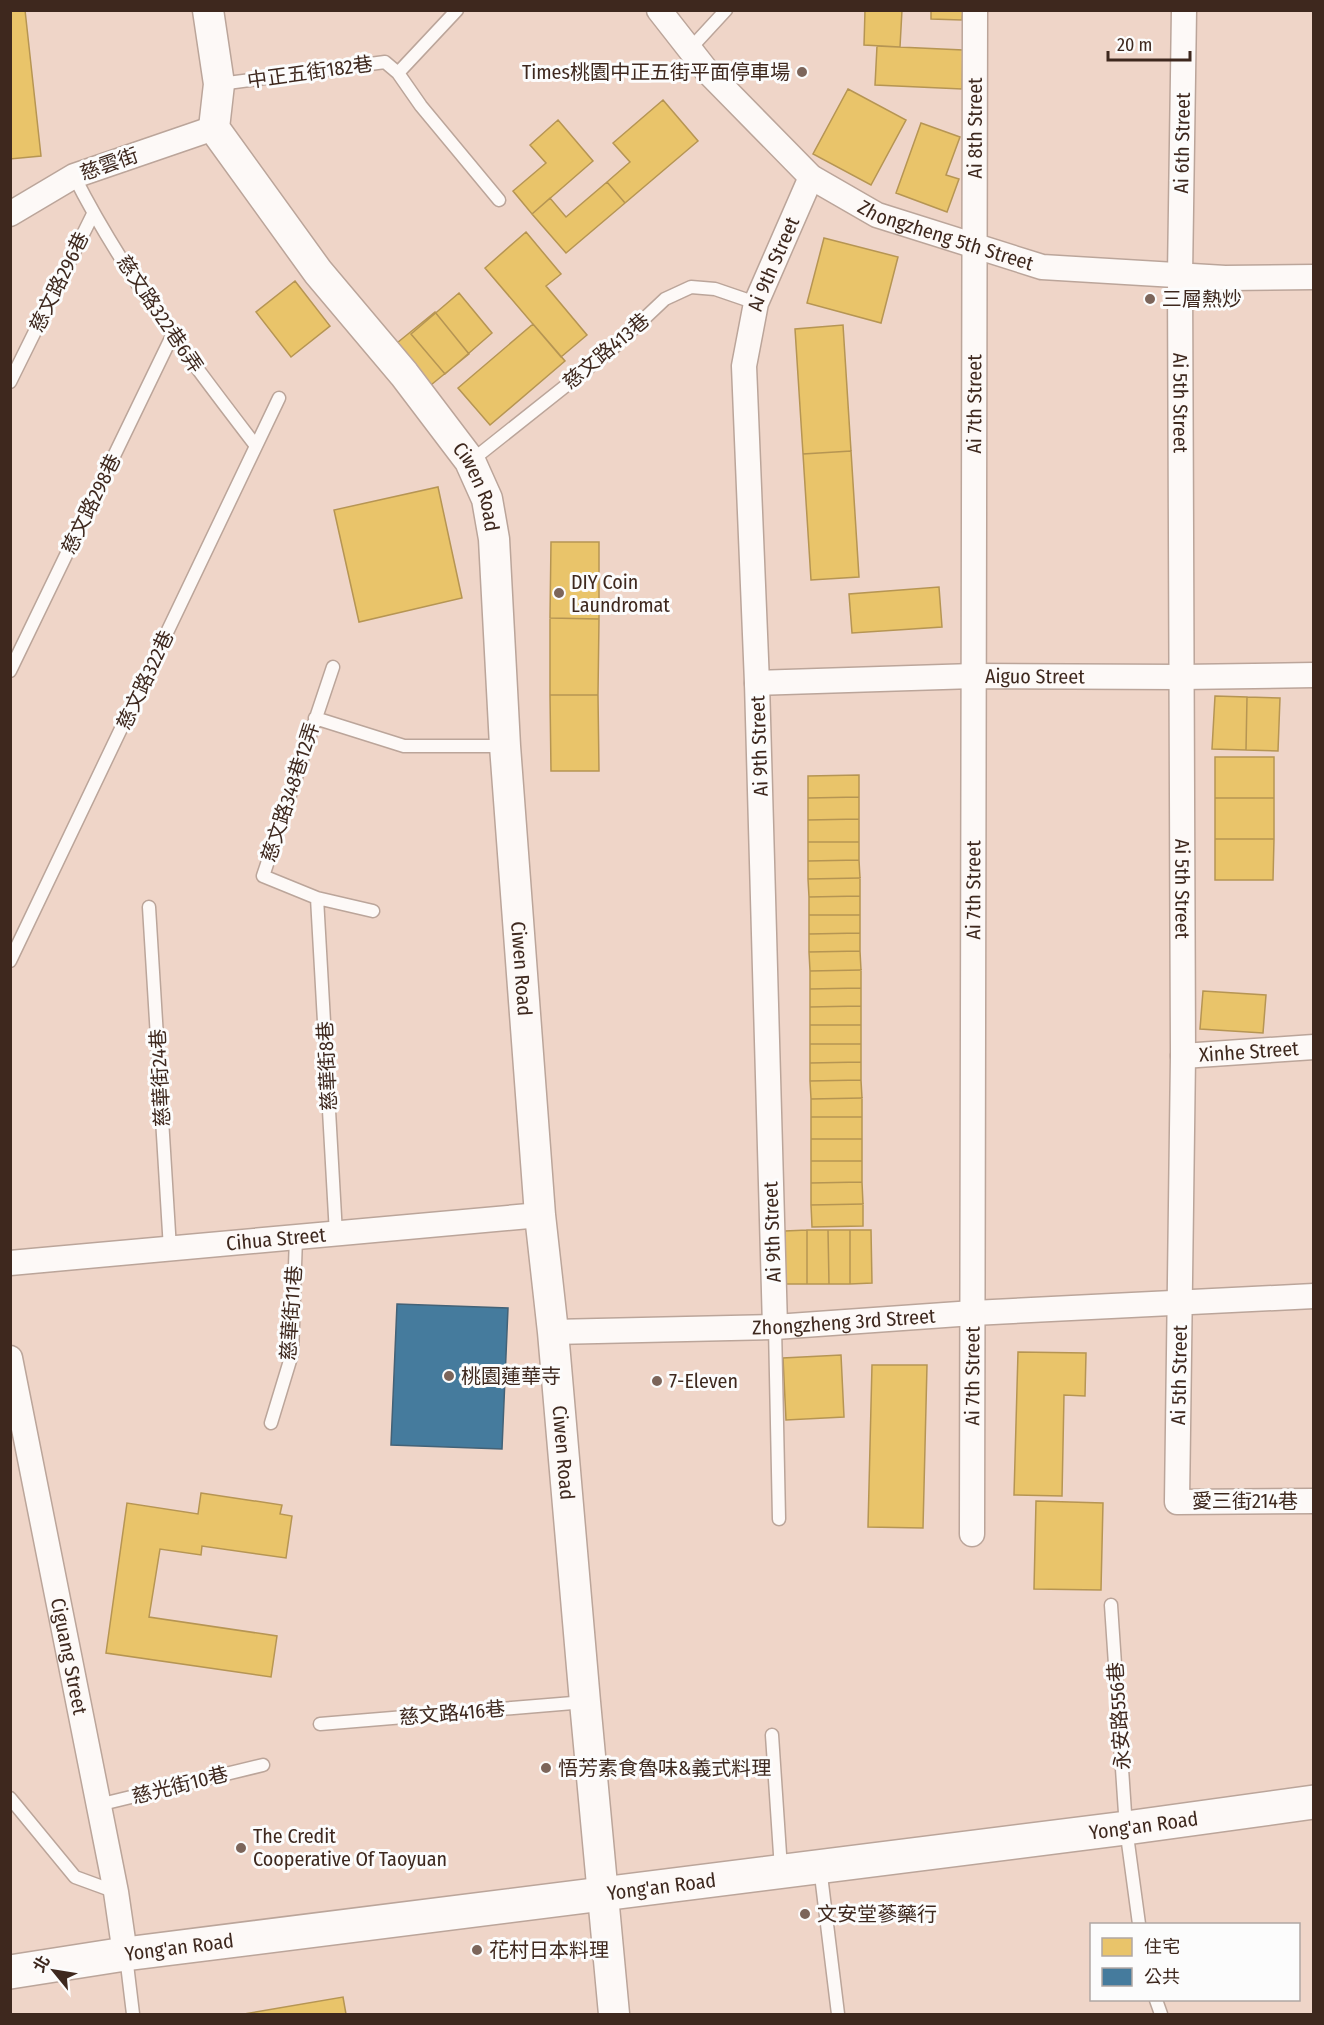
<svg xmlns="http://www.w3.org/2000/svg" width="1324" height="2025" viewBox="0 0 1324 2025" font-family="'Fira Sans Condensed','Noto Sans TC',sans-serif">
<rect width="100%" height="100%" fill="#efd5c8"/>
<path fill="#e9c46a" stroke="#b69553" stroke-width="1.5" d="M25,10L41,156L10,159V11Z
M865,10H902L900,47L864,45Z
M931,10H963L962,20L931,19Z
M877,46L963,50L962,89L875,85Z
M848,89L906,120L871,185L813,154Z
M663,100L698,141L625,203L607,182L630,162L613,143Z
M558,120L593,161L532,214L513,191L546,163L530,145Z
M921,123L960,137L946,175L959,179L947,212L896,193Z
M607,182L625,203L566,253L532,214L550,198L566,217Z
M526,232L561,274L546,286L587,335L561,357L485,268Z
M824,238L898,257L881,323L807,303Z
M295,281L330,326L291,357L256,312Z
M459,293L492,333L445,374L411,334Z
M435,312L469,354L426,389L392,347Z
M533,324L565,361L490,425L458,388Z
M843,325L851,451L803,454L795,329Z
M851,451L859,577L811,580L803,454Z
M438,487L462,598L359,622L334,510Z
M551,542H599V619L550,618Z
M939,587L942,627L852,633L849,594Z
M550,618L599,619L598,695H550Z
M550,695H598L599,771H551Z
M1215,696L1247,697L1246,750L1212,749Z
M1247,697L1280,698L1278,751L1246,750Z
M1215,757H1274V798H1215Z
M859,775V797L808,798V776Z
M859,797V819L808,820V798Z
M1215,798H1274V839H1215Z
M859,819V842H808V820Z
M1215,839H1274L1273,880H1215Z
M808,842H859V860L808,861Z
M859,860L860,878L808,879V861Z
M860,878V896L809,897L808,879Z
M860,896V915H809V897Z
M809,915H860V933L809,934Z
M860,933V951L809,952V934Z
M860,951L861,970L810,971L809,952Z
M861,970V988L810,989V971Z
M861,988V1006L810,1007V989Z
M1203,991L1266,995L1263,1033L1200,1029Z
M861,1006V1025H810V1007Z
M810,1025H861V1044H810Z
M810,1044H861V1062L810,1063Z
M861,1062V1080L810,1081V1063Z
M861,1080L862,1098L811,1099L810,1081Z
M862,1098V1117H811V1099Z
M811,1117H862V1139H811Z
M811,1139H862V1161H811Z
M811,1161H862V1182L811,1183Z
M862,1182L863,1204L811,1205V1183Z
M863,1204V1226L812,1227L811,1205Z
M807,1230H828L829,1284H807Z
M807,1230V1284H785V1231Z
M828,1230H850V1284H829Z
M850,1230H871L872,1283L850,1284Z
M1018,1352L1086,1353L1085,1396L1064,1395L1062,1496L1014,1495Z
M841,1355L844,1417L786,1420L783,1358Z
M872,1365H927L923,1528L868,1527Z
M201,1493L282,1505L280,1514L292,1516L286,1558L202,1546L201,1555L160,1549L149,1617L277,1636L271,1677L106,1653L127,1503L198,1514Z
M1036,1501L1103,1503L1101,1590L1034,1589Z
M343,1997L346,2014H244Z"/>
<path fill="#457b9d" stroke="#436277" stroke-width="1.5" d="M397,1304L508,1308L502,1449L391,1445Z"/>
<g fill="none" stroke-linecap="round" stroke-linejoin="round">
<g stroke="#bba59a" stroke-width="15">
<path id="service" d="M457,10L398,73L421,106L499,200
M690,49L726,10
M220,84L385,62L398,73
M74,176C123,273 190,360 256,446
M10,382L93,214
M471,461L612,349L665,299L691,287L715,289L756,303
M333,667L263,876L317,898L373,911
M10,671L172,336
M315,718L404,746H505
M317,898L336,1234
M149,907L170,1249
M10,961L279,398
M775,1327L779,1519
M271,1423L292,1354L296,1237
M1111,1605L1126,1828L1139,1924
M320,1724L585,1702
M772,1735L781,1869
M10,1798L75,1877L116,1892
M98,1805L263,1765
M820,1867L838,2014
M126,1956L133,2014
M1156,2000L1161,2014"/>
</g>
<g stroke="#bba59a" stroke-width="27">
<g id="minor">
<path id="s1" d="M659,10L706,70L811,177L877,215L1042,267L1225,278L1314,277"/>
<path id="s2" d="M1184,10L1180,275L1183,1056L1177,1502L1314,1501"/>
<path d="M10,214L74,176L214,128"/>
<path id="s3" d="M757,683L974,676L1181,677L1314,675"/>
<path id="s4" d="M1183,1056L1314,1047"/>
<path id="s5" d="M10,1263L540,1215"/>
<path id="s6" d="M775,1327L757,683L744,366L756,303L811,177"/>
<path id="s7" d="M553,1332L775,1327L973,1313L1314,1296"/>
<path id="s8" d="M10,1358L116,1892L125,1954"/>
<path id="s9" d="M972,1534L975,10"/>
</g>
</g>
<g stroke="#bba59a" stroke-width="33">
<g id="tertiary">
<path id="s10" d="M208,10L219,84L214,128L318,272L404,374L470,461L487,499L494,539L505,746L540,1215L553,1332L585,1702L614,2014"/>
</g>
</g>
<g stroke="#bba59a" stroke-width="36">
<g id="secondary">
<path id="s11" d="M10,1972L125,1954L1126,1828L1314,1802"/>
</g>
</g>
<use href="#service" stroke="#fdf9f7" stroke-width="12"/>
<use href="#minor" stroke="#fdf9f7" stroke-width="24"/>
<use href="#tertiary" stroke="#fdf9f7" stroke-width="30"/>
<use href="#secondary" stroke="#fdf9f7" stroke-width="33"/>
</g>
<g fill="#7c655a" stroke="#fcfcfc" stroke-width="2">
<circle cx="802" cy="72" r="6"/>
<circle cx="1150" cy="299" r="6"/>
<circle cx="559" cy="593" r="6"/>
<circle cx="449" cy="1376" r="6"/>
<circle cx="657" cy="1381" r="6"/>
<circle cx="546" cy="1768" r="6"/>
<circle cx="241" cy="1848" r="6"/>
<circle cx="805" cy="1914" r="6"/>
<circle cx="477" cy="1950" r="6"/>
</g>
<g text-anchor="middle" dominant-baseline="central" stroke-width="6" stroke-linejoin="round" paint-order="stroke">
<g font-size="20" fill="#3e281e" stroke="#fcfcfc">
<text transform="translate(310 72) rotate(-8)">中正五街182巷</text>
<text stroke="none"><textPath href="#s9" startOffset="1406">Ai 8th Street</textPath></text>
<text transform="translate(1182 143) rotate(-89)">Ai 6th Street</text>
<text transform="translate(109 164) rotate(-19)">慈雲街</text>
<text stroke="none"><textPath href="#s1" startOffset="374">Zhongzheng 5th Street</textPath></text>
<text stroke="none"><textPath href="#s6" startOffset="1068">Ai 9th Street</textPath></text>
<text transform="translate(59 282) rotate(-64)">慈文路296巷</text>
<text transform="translate(160 314) rotate(56)">慈文路322巷6弄</text>
<text transform="translate(606 351) rotate(-40)">慈文路413巷</text>
<text stroke="none"><textPath href="#s2" startOffset="393">Ai 5th Street</textPath></text>
<text stroke="none"><textPath href="#s9" startOffset="1130">Ai 7th Street</textPath></text>
<text stroke="none"><textPath href="#s10" startOffset="566">Ciwen Road</textPath></text>
<text transform="translate(91 504) rotate(-64)">慈文路298巷</text>
<text stroke="none"><textPath href="#s3" startOffset="278">Aiguo Street</textPath></text>
<text transform="translate(145 680) rotate(-65)">慈文路322巷</text>
<text transform="translate(759 746) rotate(-92)">Ai 9th Street</text>
<text transform="translate(290 792) rotate(-72)">慈文路348巷12弄</text>
<text stroke="none"><textPath href="#s2" startOffset="879">Ai 5th Street</textPath></text>
<text stroke="none"><textPath href="#s9" startOffset="644">Ai 7th Street</textPath></text>
<text stroke="none"><textPath href="#s10" startOffset="1052">Ciwen Road</textPath></text>
<text stroke="none"><textPath href="#s4" startOffset="66">Xinhe Street</textPath></text>
<text transform="translate(327 1066) rotate(-93)">慈華街8巷</text>
<text transform="translate(160 1078) rotate(-93)">慈華街24巷</text>
<text transform="translate(772 1232) rotate(-92)">Ai 9th Street</text>
<text stroke="none"><textPath href="#s5" startOffset="267">Cihua Street</textPath></text>
<text transform="translate(291 1313) rotate(-86)">慈華街11巷</text>
<text stroke="none"><textPath href="#s7" startOffset="291">Zhongzheng 3rd Street</textPath></text>
<text transform="translate(1179 1375) rotate(-89)">Ai 5th Street</text>
<text stroke="none"><textPath href="#s9" startOffset="158">Ai 7th Street</textPath></text>
<text stroke="none"><textPath href="#s10" startOffset="1538">Ciwen Road</textPath></text>
<text x="1245" y="1501">愛三街214巷</text>
<text stroke="none"><textPath href="#s8" startOffset="304">Ciguang Street</textPath></text>
<text transform="translate(452 1713) rotate(-5)">慈文路416巷</text>
<text transform="translate(1119 1716) rotate(-94)">永安路556巷</text>
<text transform="translate(180 1785) rotate(-14)">慈光街10巷</text>
<text stroke="none"><textPath href="#s11" startOffset="1143">Yong'an Road</textPath></text>
<text stroke="none"><textPath href="#s11" startOffset="657">Yong'an Road</textPath></text>
<text stroke="none"><textPath href="#s11" startOffset="171">Yong'an Road</textPath></text>
</g>
<g font-size="20" fill="#3e281e" stroke="#fcfcfc" text-anchor="start">
<text x="790" y="72" text-anchor="end">Times桃園中正五街平面停車場</text>
<text x="1162" y="299">三層熱炒</text>
<text x="571" y="582">DIY Coin<tspan x="571" dy="23">Laundromat</tspan></text>
<text x="461" y="1376">桃園蓮華寺</text>
<text x="669" y="1381">7-Eleven</text>
<text x="558" y="1768">悟芳素食魯味&amp;義式料理</text>
<text x="253" y="1836">The Credit<tspan x="253" dy="23">Cooperative Of Taoyuan</tspan></text>
<text x="817" y="1914">文安堂蔘藥行</text>
<text x="489" y="1950">花村日本料理</text>
</g>
</g>
<rect width="1324" height="2025" fill="none" stroke="#3e281e" stroke-width="24"/>
<rect x="1090" y="1923" width="210" height="78" fill="#fcfcfc" stroke="#b0a7a3" stroke-width="1.5"/>
<rect x="1102" y="1938" width="30" height="18" fill="#e9c46a" stroke="#b0a7a3" stroke-width="1.5"/>
<text x="1144" y="1953" font-size="18" fill="#3e281e">住宅</text>
<rect x="1102" y="1968" width="30" height="18" fill="#457b9d" stroke="#b0a7a3" stroke-width="1.5"/>
<text x="1144" y="1983" font-size="18" fill="#3e281e">公共</text>
<g transform="translate(54 1971) rotate(300)" stroke="#fcfcfc" stroke-width="4.5" paint-order="stroke">
<path d="M0-4.5L10 22L0 15L-10 22Z" fill="#3e281e"/>
<text y="-9" font-size="16" font-weight="bold" text-anchor="middle" fill="#3e281e">北</text>
</g>
<path d="M1108 51v9h82v-9" fill="none" stroke="#3e281e" stroke-width="3"/>
<text x="1117" y="51" font-size="18" fill="#3e281e" stroke="#fcfcfc" stroke-width="4.5" paint-order="stroke">20 m</text>
</svg>
